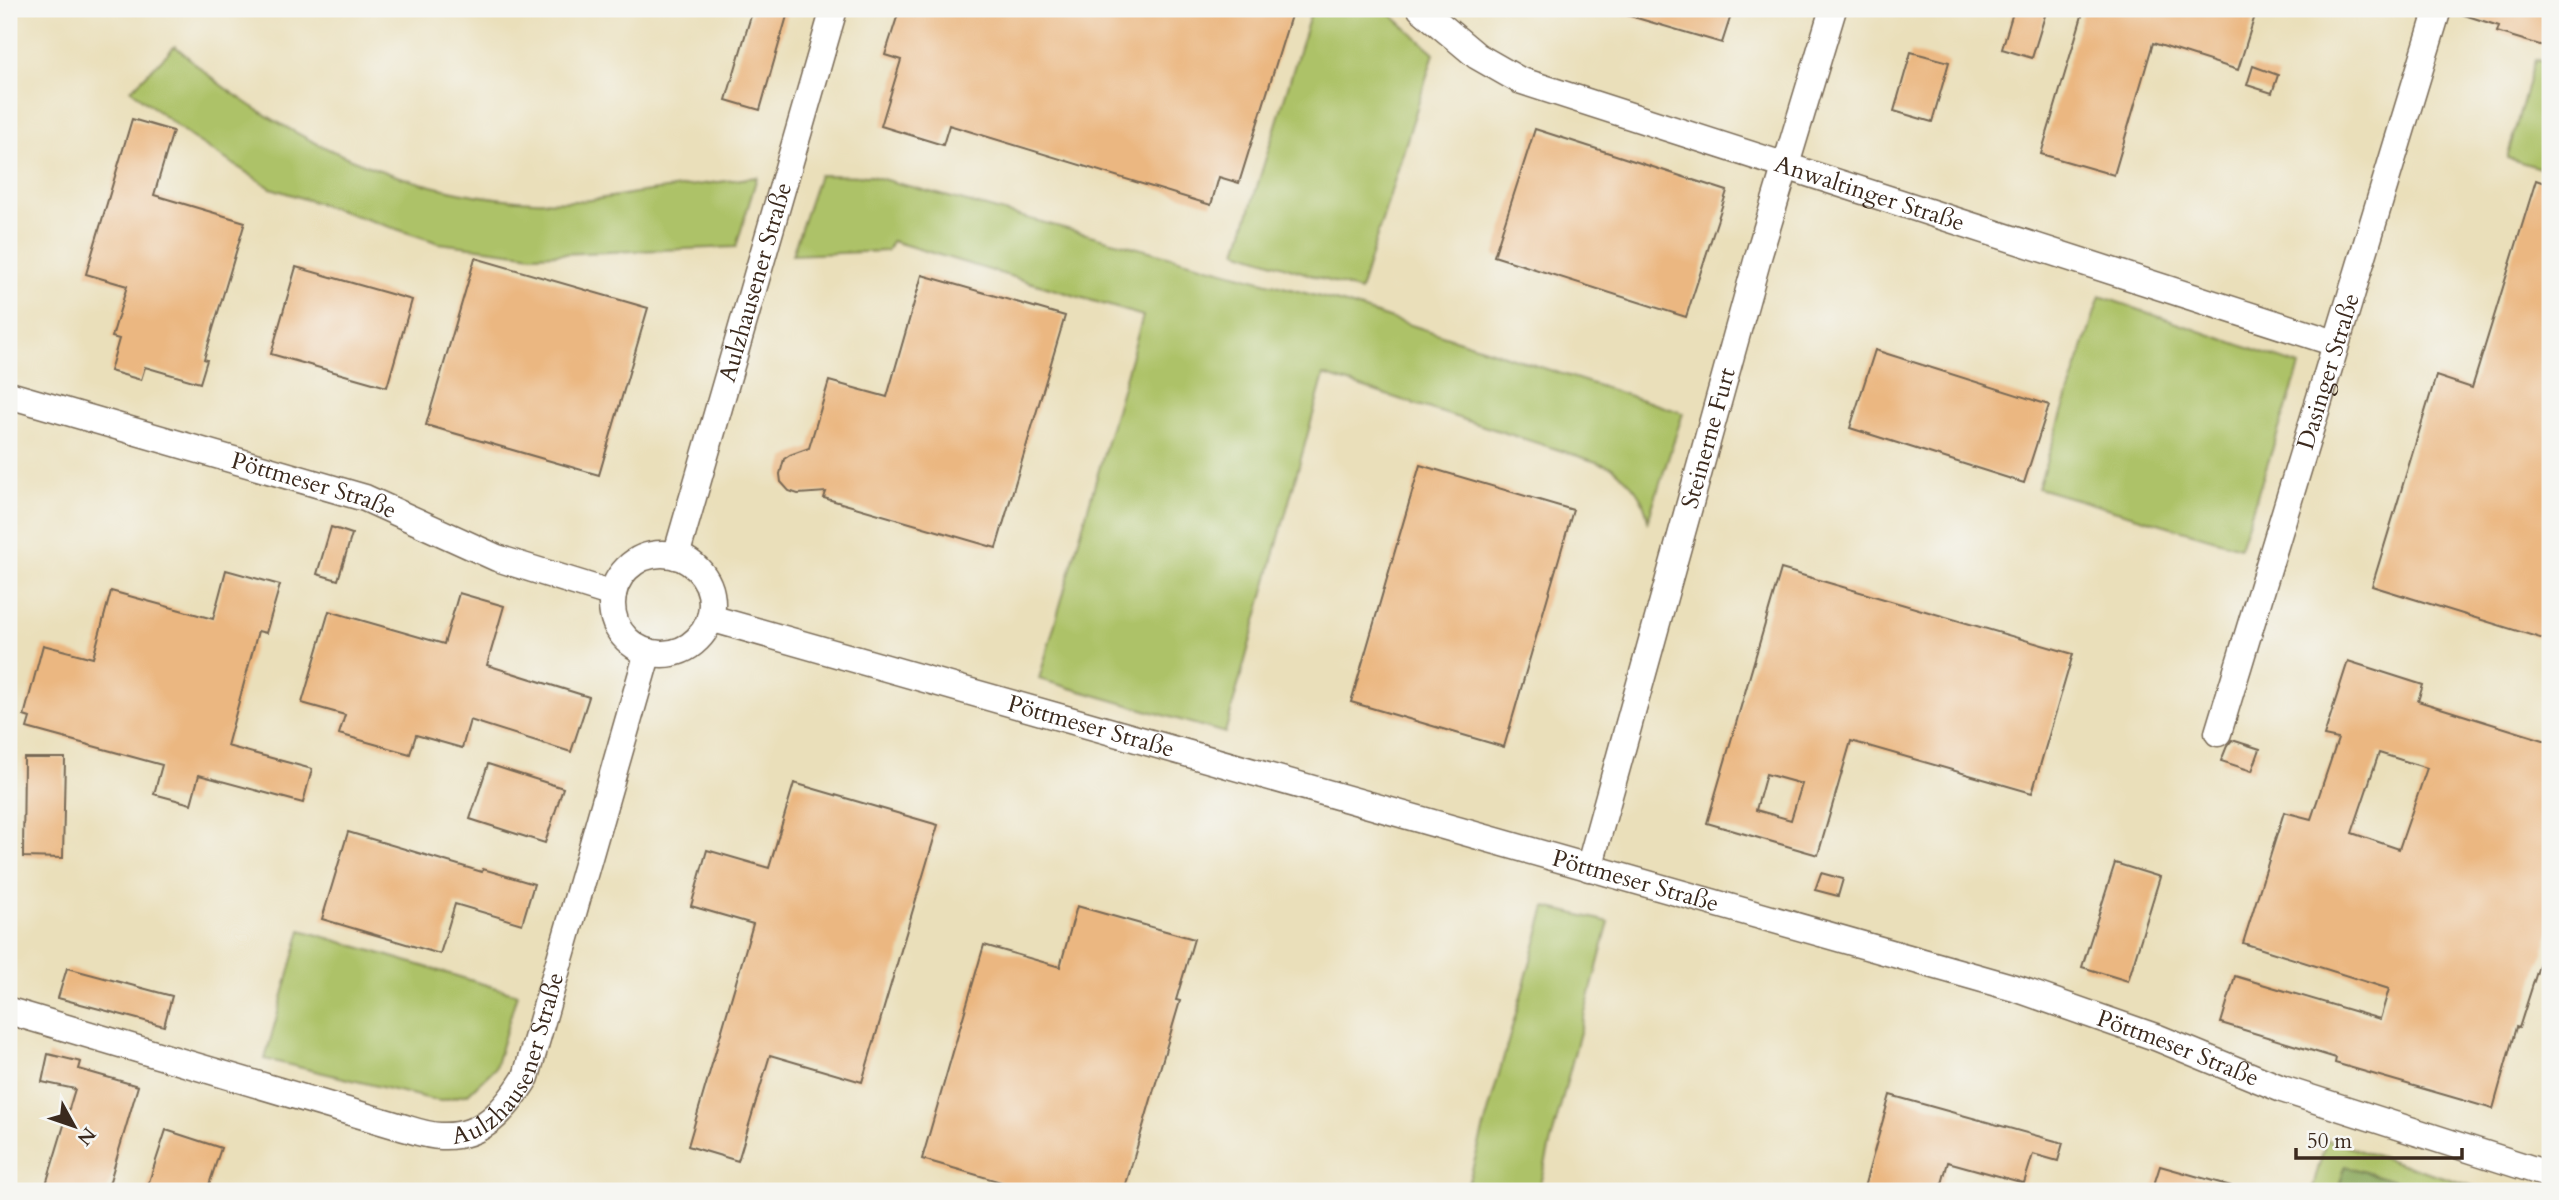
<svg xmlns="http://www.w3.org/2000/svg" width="2559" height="1200" viewBox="0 0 2559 1200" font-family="Cardo,serif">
<rect width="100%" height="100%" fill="#f6f6f2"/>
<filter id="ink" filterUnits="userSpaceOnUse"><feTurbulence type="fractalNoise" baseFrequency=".0143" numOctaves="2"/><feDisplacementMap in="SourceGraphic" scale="14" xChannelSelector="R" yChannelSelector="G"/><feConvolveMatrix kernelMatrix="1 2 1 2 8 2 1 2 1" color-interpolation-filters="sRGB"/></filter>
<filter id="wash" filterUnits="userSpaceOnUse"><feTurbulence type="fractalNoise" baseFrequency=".00686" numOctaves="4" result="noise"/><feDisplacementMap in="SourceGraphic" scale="28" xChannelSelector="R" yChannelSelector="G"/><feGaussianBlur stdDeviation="1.57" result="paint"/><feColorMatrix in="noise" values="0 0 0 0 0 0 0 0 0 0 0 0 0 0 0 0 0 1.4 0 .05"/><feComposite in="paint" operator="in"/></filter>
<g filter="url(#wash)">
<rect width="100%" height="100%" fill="#eadfba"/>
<path fill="#adc267" stroke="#747642" stroke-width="2" d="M1312,9H1385L1434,53L1360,291L1237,251Z
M175,46C192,60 209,77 228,90C329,162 452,207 577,201C596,200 616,196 635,193C676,188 716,182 757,177L736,247L533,255L439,243L271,188L191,137L131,90Z
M2535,59L2550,65V171L2507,158Z
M819,175L871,176L1346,304L1683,413L1648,520C1643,494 1632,483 1612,467L1324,375L1225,733L1039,679L1143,316L892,241L887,251L792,255Z
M2100,296L2300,366L2240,547L2038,488Z
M1546,907L1609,922L1538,1191H1466Z
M301,930L517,994L495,1068L468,1094L439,1101L265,1059Z
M2326,1140L2488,1191H2312Z"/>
<path fill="#8aa85c" stroke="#62693d" stroke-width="2" d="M2345,1166L2428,1191H2338Z"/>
<g id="blocks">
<path fill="#ebb781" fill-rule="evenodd" d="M753,9H789L760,110L726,100Z
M917,9H1293L1239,183L1219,177L1211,205L949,125L943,145L881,126L901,60L885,55L899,11L914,16Z
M1623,9H1733L1722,43L1623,14Z
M2014,9H2047L2032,58L2002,49Z
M2084,9H2257L2238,70L2153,43L2114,175L2041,154Z
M2459,9H2550V48L2497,32L2499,26L2458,13Z
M1911,52L1949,62L1932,122L1894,111Z
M2253,66L2278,75L2272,93L2247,85Z
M132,119L173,131L154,195L245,222L204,359L207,360L200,383L145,367L141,380L110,371L119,339L112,337L127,286L86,274Z
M1535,129L1727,191L1686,317L1494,256Z
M2536,180L2550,185V641L2372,586L2436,376L2472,388Z
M475,258L648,308L599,475L426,425Z
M296,267L412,300L387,387L271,354Z
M922,275L1065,316L996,548L824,498L826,492L798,494L789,491L781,482L780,474L784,459L790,455L809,448L829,381L887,397Z
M1875,350L2049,405L2024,483L1850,428Z
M1420,465L1573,510L1504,747L1351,702Z
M331,527L352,534L338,580L317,574Z
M1781,569L2073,654L2032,793L1851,741L1818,855L1707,823ZM1766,774L1802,784L1791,820L1756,810Z
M226,570L280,585L266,633L258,631L227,746L312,769L303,803L199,775L191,804L154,794L162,765L27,728L30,718L24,716L43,645L93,658L111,591L213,619Z
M459,593L504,606L487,665L589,697L571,752L470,720L462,748L416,735L410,754L339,734L345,715L302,703L329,611L444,644Z
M2348,661L2423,685L2418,701L2550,742V931L2519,1028L2516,1027L2493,1109L2335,1063L2336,1058L2221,1023L2235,976L2380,1019L2389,989L2243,943L2284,812L2311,819L2338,739L2324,736ZM2379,753L2427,768L2399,849L2352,833Z
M2232,740L2260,749L2252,771L2221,761L2227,746Z
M24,758H65L63,858L23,857Z
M488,764L563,788L545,843L470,819Z
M794,783L938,825L862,1082L770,1055L738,1161L688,1146L753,924L691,906L707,850L769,868Z
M348,832L482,872L483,869L534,884L522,924L455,904L440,954L322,919Z
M2115,863L2160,877L2128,981L2082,967Z
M1821,873L1843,879L1838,896L1815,890Z
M1077,906L1194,939L1176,1000L1180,1001L1124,1191H1032L922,1159L984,945L1060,967Z
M67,968L172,996L164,1026L58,998Z
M48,1054L81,1062L79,1069L138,1086L107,1191H44L75,1089L42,1082Z
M1890,1095L2063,1143L2058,1161L2033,1154L2024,1183L1948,1162L1940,1191H1863Z
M166,1130L221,1148L207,1191H146Z
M2160,1166L2231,1186L2230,1191H2152Z"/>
</g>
</g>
<g filter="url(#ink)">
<use href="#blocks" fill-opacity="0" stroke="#786955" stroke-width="2"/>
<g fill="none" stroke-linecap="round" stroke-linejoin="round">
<g stroke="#786955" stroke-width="29">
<g id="minor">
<path id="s1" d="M1421,9L1477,56L1519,80L2335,343"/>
<path id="s2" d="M9,395L365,498L497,558L613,594"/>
<circle cx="662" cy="604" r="50"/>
<path id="s3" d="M676,556L834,9"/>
<path id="s4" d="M710,618L2018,989L2158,1038L2282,1089L2550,1175"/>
<path id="s5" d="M2218,733L2438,9"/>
<path id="s6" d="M1589,868L1759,254L1833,9"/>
<path id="s7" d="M9,1011L398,1126C412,1130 427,1136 441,1136C483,1138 506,1109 526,1077L648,652"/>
</g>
</g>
<use href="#minor" stroke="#fff" stroke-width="26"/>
</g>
</g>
<g text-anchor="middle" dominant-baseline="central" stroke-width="5" stroke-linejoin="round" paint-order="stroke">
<g font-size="24" fill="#3b2a1e" stroke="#f6f6f2">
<text stroke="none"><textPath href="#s1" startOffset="490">Anwaltinger Straße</textPath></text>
<text stroke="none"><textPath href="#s3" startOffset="285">Aulzhausener Straße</textPath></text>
<text stroke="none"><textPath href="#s5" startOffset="378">Dasinger Straße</textPath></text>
<text stroke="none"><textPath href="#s6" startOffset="446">Steinerne Furt</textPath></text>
<text stroke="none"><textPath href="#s2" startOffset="318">Pöttmeser Straße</textPath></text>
<text stroke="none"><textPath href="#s4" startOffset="396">Pöttmeser Straße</textPath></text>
<text stroke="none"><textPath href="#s4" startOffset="962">Pöttmeser Straße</textPath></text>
<text stroke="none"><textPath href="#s4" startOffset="1530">Pöttmeser Straße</textPath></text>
<text stroke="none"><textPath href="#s7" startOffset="564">Aulzhausener Straße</textPath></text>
</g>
</g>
<rect width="2559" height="1200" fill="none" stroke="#f6f6f2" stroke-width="35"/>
<g transform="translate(74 1126) rotate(130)" stroke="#f6f6f2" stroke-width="5" paint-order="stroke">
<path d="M0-5L12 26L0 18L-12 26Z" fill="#3b2a1e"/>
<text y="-10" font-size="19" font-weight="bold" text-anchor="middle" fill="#3b2a1e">N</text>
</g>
<path d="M2296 1148v10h166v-10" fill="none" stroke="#3b2a1e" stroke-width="3.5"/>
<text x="2307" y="1148" font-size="21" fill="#3b2a1e" stroke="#f6f6f2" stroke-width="5" paint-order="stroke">50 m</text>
</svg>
